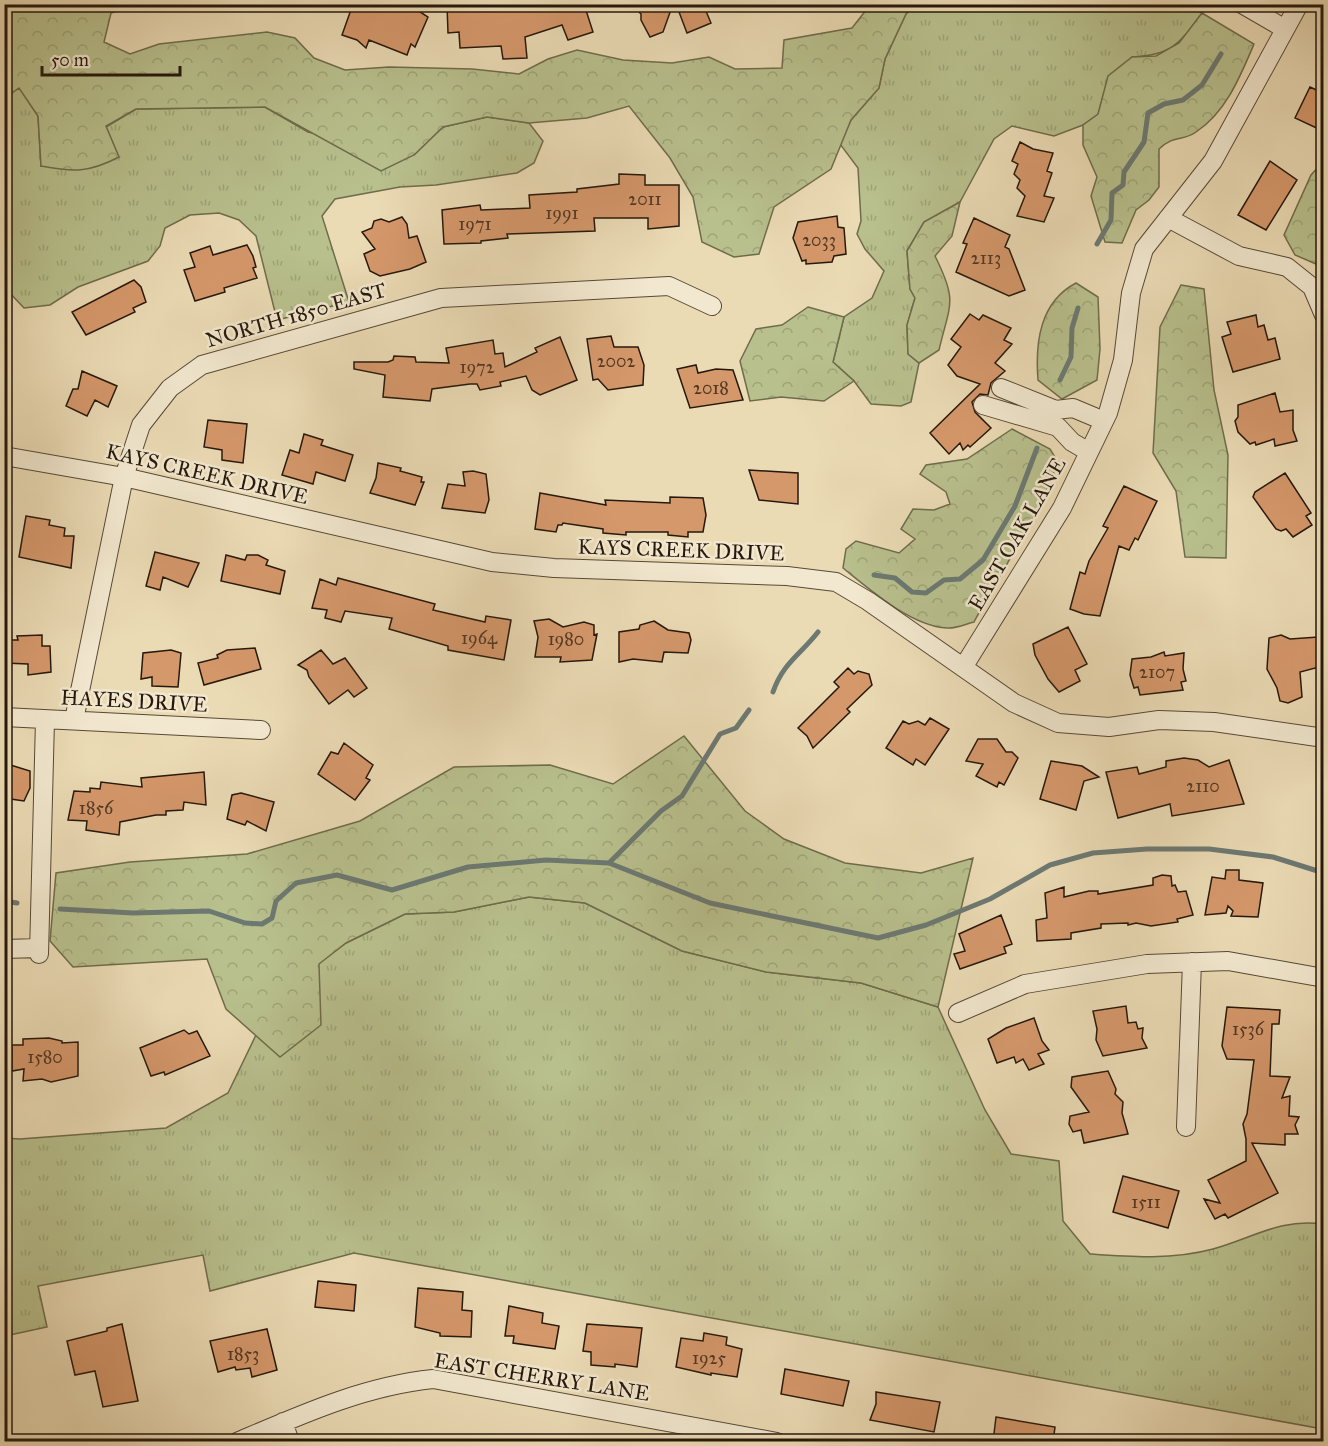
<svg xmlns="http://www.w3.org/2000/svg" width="1328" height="1446" viewBox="0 0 1328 1446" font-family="'IM FELL Great Primer',serif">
<defs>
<pattern id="grass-tufts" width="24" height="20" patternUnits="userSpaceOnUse" patternTransform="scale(1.5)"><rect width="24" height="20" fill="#b8c08d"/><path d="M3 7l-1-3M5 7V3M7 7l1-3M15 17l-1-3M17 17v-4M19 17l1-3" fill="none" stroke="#9ea478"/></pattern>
<pattern id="forest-crowns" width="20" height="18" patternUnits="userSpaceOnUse" patternTransform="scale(1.5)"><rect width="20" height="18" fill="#b8c08d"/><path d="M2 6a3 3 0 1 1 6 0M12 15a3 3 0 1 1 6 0" fill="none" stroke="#9ea478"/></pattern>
</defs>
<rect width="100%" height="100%" fill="#ebdbb5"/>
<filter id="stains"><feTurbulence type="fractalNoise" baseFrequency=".00333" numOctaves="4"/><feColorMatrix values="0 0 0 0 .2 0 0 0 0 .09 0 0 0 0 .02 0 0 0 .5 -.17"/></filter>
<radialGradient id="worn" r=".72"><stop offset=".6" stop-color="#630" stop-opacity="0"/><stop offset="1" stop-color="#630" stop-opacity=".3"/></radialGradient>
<path fill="url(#grass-tufts)" stroke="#6f6c4c" stroke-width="1.5" d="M1186,4L1202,13C1179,44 1173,55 1132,57L1103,97L1098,115L1083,125L1054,136L1012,126L994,139L960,202L924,222L907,251L910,289L915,298L907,325L908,354L919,363L911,402L901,406L871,404L854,381L833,362L844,317L872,298L884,271L865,249L857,234L861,221L858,168L840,144L851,120L879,88L885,59L906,14L914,5Z
M19,87L38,116L41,166L136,109L265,107L308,132L414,155L443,127L487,117L529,123L543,141L534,163L517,173L436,185L400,187L335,199L322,216L349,302L277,320L256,236L239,220L219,213L190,215L165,228L160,246L148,261L78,287L50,305L24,308L5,288V98Z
M529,897L585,903L682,951L766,972L861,983L938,1007L985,1110L1011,1154L1059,1161L1063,1221L1090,1254C1132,1257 1172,1260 1213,1249C1253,1238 1280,1218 1323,1224V1429L354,1253L210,1291L203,1255L38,1286L47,1327L5,1336L4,1138L20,1139L166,1128L228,1093L256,1035L280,1056L319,963L346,943L405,914L454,912Z"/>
<path fill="url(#forest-crowns)" stroke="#6f6c4c" stroke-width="1.5" d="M5,4L136,5L111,13L104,42L130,54L159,44L267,32L295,38L314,58L345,70L389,67L472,69L519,74L548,59L577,50L623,60L672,63L709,57L735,69L782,68L784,40L852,28L870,5H914L906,14L885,59L879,88L851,120L831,169L774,207L759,254L734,257L702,242L693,197L670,158L629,106L587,118L529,123L487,117L443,127L414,155L381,171L265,107L136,109L106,126L119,157C88,173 74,172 41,166L38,116L19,88L5,98Z
M1202,13L1254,44C1240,77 1226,112 1196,132C1182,142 1175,134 1159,149V187L1149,200L1136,210L1122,243L1105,242L1091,196L1097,177L1083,145V125L1098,114L1108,76L1132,57L1156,56L1179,43Z
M1323,162V267L1295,255L1284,235L1311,175Z
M960,202L952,236L935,256C958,302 950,303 939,350L919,363L908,354L907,325L915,298L910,289L907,251L924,222Z
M1076,283L1098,297L1100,349L1097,380L1062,399L1038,380C1035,342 1040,302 1076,283Z
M1181,285L1204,289L1214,390L1228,455L1226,558L1185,557L1176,491L1153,453L1160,327Z
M808,307L844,317L833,362L854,381L824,401L781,397L750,401L740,361L756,329L782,325Z
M1012,429L1050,449L1058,462C1037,519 1003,568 974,622C966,624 955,629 947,628C911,626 869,589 843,568L846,549L856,541L899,553L915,539L901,529L913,509L934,510L950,504L946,492L920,474L926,465L967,459Z
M684,736L745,811L784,839L845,863L921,873L973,858L938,1007L861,983L766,972L682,951L585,903L529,897L454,912L405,914L346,943L319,964L321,1025L280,1057L226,1009L207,959L73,967L50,941L56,873L130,862L247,854L360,821L454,767L550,765L613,784Z"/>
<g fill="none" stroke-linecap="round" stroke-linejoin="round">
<path stroke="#6c7972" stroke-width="5" d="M1097,244L1111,220L1112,193L1123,185L1124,172L1144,142L1148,113L1164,104L1183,100L1202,85L1221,54
M1060,380L1071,357L1072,328L1078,308
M874,575L895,578L912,592L926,593L944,580L960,579L983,560L1015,506L1037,448
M773,692C783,663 800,655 818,632
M609,863L661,811L682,796L720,734L736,728L749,710
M4,901L17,903
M60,909L133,913L209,911L245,923L262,924L272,918L276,901L296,883L337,875L392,890L468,867L546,860L609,863L710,903L878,938L926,925L990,899L1050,865L1093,853L1147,849H1209L1273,857L1324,873"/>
</g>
<path fill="#d5986b" stroke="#26180c" stroke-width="1.5" d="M353,4H408L428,17L415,47L411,44L407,55L369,40L366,48L357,40L342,35Z
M584,4L593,32L568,40L562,25L525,37L527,58L503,59L501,46L460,48L459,32L448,33L447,5Z
M631,4H673L663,32L650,37L641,20V14Z
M676,4H703L711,23L687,33Z
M1310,87L1323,93V131L1295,118Z
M1020,142L1033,149L1053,153L1047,171L1052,173L1044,196L1054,198L1044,222L1017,216L1025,196L1017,188L1020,180L1014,174L1018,164L1012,161Z
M1270,161L1297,180L1266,230L1238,215Z
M619,174L645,175V185H679V226L648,229V218H594L595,231L507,234L508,238L481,241V243L444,244L442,210L480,205L481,210L530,208L529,195L577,192V189L619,184Z
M837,216L838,227L844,228L846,254L834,256L832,262L806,264V260L802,261L793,238L798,222Z
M402,217L407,224L409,238L417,236L426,262L410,269L380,276L370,271L364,254L375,249L362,232L372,228L374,221L381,219L389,222Z
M974,218L1010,235L1005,247L1009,249L1025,290L1009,296L956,272L967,244L963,243Z
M247,245L253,256L256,267L253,268L257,278L224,288L225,292L195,301L184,270L195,267L190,253L210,246L213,255Z
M134,280L141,287L146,302L133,308L135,312L86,335L72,312Z
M970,314L979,320L983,315L1011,328L1004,340L1012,344L995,363L1005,371L991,383L988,395L980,394L972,402L975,412L991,428L970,447L968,445L963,450L960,443L949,454L930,433L980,384L957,376L948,365L961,347L951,339Z
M1256,315L1258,327L1264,325L1268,340L1275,338L1280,359L1233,372L1222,337L1231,334L1227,322Z
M611,336L614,347H638L644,365L643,385L608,390L598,379L593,380L587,339Z
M560,337L577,380L540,395L532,390L526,376L500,382L501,386L480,390L477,384H470L432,389L430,401L383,397L385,375L354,369V362H388L393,360L394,356L415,357L416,362L449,363L446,348L493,340L495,354L503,353L505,367L537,352L535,348Z
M696,365L698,373L716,369L733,370L743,400L690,408L677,369Z
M82,371L117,386L108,407L95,400L87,416L66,406L73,389H78Z
M1275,393L1280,412L1293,410V430L1297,441L1275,446L1274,439L1256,445L1255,442L1250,444L1238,432L1235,421L1238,417V405Z
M208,420L247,424L243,463L222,460V450L204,447Z
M304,434L323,440L321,445L353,455L345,481L316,472L313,484L282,475L290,450L299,453Z
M378,463L401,468L400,471L422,477L421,482H424L415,505L370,493L376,478Z
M749,470L798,473V504L759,500Z
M473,471L486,474L489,500L485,513L442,508L448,484L465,486L463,472Z
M1285,473L1311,513L1306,516L1312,525L1293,537L1286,529L1281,531L1276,529L1253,497L1255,492Z
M1124,486L1157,501L1138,540L1135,538L1129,550L1119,546L1100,616L1084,614L1070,609L1080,572L1085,574L1089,561L1108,528L1103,526Z
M540,493L606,505L605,500L670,503V497L703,498L706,515L703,532H688V537L668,535V532H626V535L603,533V529L563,523L562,525H558L556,532L535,529Z
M26,516L50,520L49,525L65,528L64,536H74L71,568L19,557Z
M155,552L199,563L188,587L163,577L160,590L146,586Z
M226,555L245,560L247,555H258L268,560L266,565L285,571L280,594L221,581Z
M338,578L435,604L433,610L485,622L486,616L511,620L504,660L448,650V646L389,629L392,618L345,611L341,622L325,618L327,610L312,608L320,579L336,585Z
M549,619L563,627L584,622L594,625V635L597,634L592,660L560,662L561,657H535L538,637L534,621Z
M654,621L668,630L689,633L691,640L688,653L664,652L662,662L633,659L619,662V632L639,629L640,625Z
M1068,627L1087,664L1075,670L1080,681L1059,692L1048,679L1035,655L1033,644Z
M42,635V646H50L51,672L28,675V664L4,663V640H18L17,636Z
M1281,635L1290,639L1318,637L1323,660V666L1300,672L1302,697L1288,703L1280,701L1277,688L1267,669L1269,638Z
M255,648L261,669L204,685L198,663L218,658L217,655L227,650Z
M171,650L181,653L178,687L152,686V677L141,679L143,653Z
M321,650L333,664L345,658L367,688L354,697L348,690L329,704L309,677L307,670L298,665Z
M1164,652L1165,656L1184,653L1183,669L1186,681L1181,682L1183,690L1140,695L1138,687L1134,688L1130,675L1132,659L1151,657Z
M848,668L854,674L858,671L869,674L872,685L847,709L850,712L813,748L807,736L798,728L839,687L834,682Z
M930,718L949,729L925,765L916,759L913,765L886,748L903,721L909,724L918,721L925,725Z
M978,739H997L1006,752H1012L1018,758L1004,785L999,782L997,787L976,776L983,764L966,761Z
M344,743L373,765L366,778L370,780L355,800L318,774L331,752L338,754Z
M1184,758L1198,760L1209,767L1229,760L1244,804L1172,816L1170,804L1118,818L1106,772L1137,767L1139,774L1166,767V761Z
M1051,761L1082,766L1099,777L1084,781L1076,810L1040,799Z
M4,763L30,771V788L24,801L4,798Z
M204,772L206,805L184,802L183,810L166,811V815H156L120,822L119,835L86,830L87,821L68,820L74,791L90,792V788L100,789L101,782L142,787L141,778Z
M241,793L274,802L266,831L247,821L245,825L227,819L232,795Z
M1226,870H1239V880L1263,883L1258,917L1231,916L1233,911L1228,906L1226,913L1205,915L1212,877L1225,879Z
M1162,875L1171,876L1172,886L1175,885L1178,892L1186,891L1193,915L1177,919L1178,922L1151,926L1136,923L1128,925V923L1101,924V928L1071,933V939L1037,941L1036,920L1047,918L1045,893L1064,887V897L1089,891H1098V894L1153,885V878Z
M1001,915L1012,944L1004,947L1006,953L960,969L954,954L965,951L959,934Z
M1126,1006L1128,1023L1136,1022L1138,1029L1143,1028L1142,1038L1147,1048L1103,1056L1096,1040L1097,1029L1093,1011Z
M1227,1007L1280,1010L1279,1024H1272L1270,1076L1290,1077L1282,1098L1290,1096L1289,1116L1299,1117L1295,1125L1298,1134H1285V1145L1252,1143L1278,1193L1228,1218L1225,1214L1215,1219L1204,1199L1220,1203L1208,1180L1246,1161V1139L1243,1124L1247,1114L1254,1060L1227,1059L1222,1046Z
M1034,1018L1042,1041L1049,1050L1038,1054L1044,1064L1029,1070L1023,1059L1016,1063L1014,1057L997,1063L988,1039L1006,1028Z
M184,1030L189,1034L197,1031L210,1056L165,1075L164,1072L151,1076L140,1048Z
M49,1038L62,1041V1043L78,1042V1076L51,1082L42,1079L23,1081L24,1069L12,1071V1045H23V1039Z
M1108,1071L1116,1089L1115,1094L1123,1102L1122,1113L1128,1134L1084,1143L1081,1130L1073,1132L1069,1124L1070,1116L1089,1112L1071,1087L1072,1077Z
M1123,1176L1179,1191L1168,1228L1113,1212Z
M318,1281L356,1285L354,1311L315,1307Z
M418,1288L463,1292L462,1310L472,1311L471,1337L440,1336V1333L415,1327Z
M509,1306L543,1313L542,1323L559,1326L555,1349L513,1343L514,1336H505Z
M122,1324L138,1401L103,1407L95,1371L75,1375L67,1341L107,1331V1328Z
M587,1324L642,1328L637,1367L615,1364V1367L591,1365V1352L583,1351Z
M267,1329L277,1370L252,1377L250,1368L236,1370L235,1367L218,1372L210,1341Z
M704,1333L727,1337L726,1345L742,1349L737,1377L711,1373V1375L676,1367L681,1338L703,1341Z
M785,1369L849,1381L843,1406L781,1394Z
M876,1392L940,1402L934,1432L870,1420L876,1404Z
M996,1417L1055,1427L1053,1442H993Z"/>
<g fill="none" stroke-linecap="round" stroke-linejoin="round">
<g stroke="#574936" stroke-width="20">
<path id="minor" d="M1242,4L1285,29
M1168,218L1239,256L1287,267L1312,287L1324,315
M1001,388L1056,410L1073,408L1104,421
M983,405L1058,427L1072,442L1089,452
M4,456L124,477L492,562L554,568L787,576L836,582L868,601L1014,703L1058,723L1109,727L1159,720L1214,722L1324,738
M964,666L1062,508L1108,413L1123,360L1131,293L1144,249L1213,161L1299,4
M4,717L261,730
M74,720L124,477L141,425L170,388L202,365L441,298L669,286L712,306
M4,949L39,948
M39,954L45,720
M958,1013L1025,984L1147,964L1228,961L1324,978
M1186,1127L1192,962
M283,1422L290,1442
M237,1442C300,1415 364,1386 433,1379L777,1442"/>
</g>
<use href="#minor" stroke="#f2e8cf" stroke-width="18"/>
</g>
<g text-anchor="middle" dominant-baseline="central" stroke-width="5" stroke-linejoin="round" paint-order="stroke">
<g font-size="18" fill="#523824">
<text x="645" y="199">2011</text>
<text x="562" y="213">1991</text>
<text x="475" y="224">1971</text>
<text x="819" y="240">2033</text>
<text x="986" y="258">2113</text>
<text x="616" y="361">2002</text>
<text x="477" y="367">1972</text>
<text x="711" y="388">2018</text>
<text x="479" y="638">1964</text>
<text x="566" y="639">1980</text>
<text x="1157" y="672">2107</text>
<text x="1203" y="786">2110</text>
<text x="96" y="808">1856</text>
<text x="1248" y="1029">1536</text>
<text x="45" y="1057">1580</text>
<text x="1146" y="1202">1511</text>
<text x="243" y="1354">1853</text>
<text x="709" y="1358">1925</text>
</g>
<g font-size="21" fill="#26180c" stroke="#f2e8cf">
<text transform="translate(296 315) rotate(-16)">NORTH 1850 EAST</text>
<text transform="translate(207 474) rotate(13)">KAYS CREEK DRIVE</text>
<text transform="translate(1017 534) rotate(-60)">EAST OAK LANE</text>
<text transform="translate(681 550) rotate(2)">KAYS CREEK DRIVE</text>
<text transform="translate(134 701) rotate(3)">HAYES DRIVE</text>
<text transform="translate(542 1377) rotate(9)">EAST CHERRY LANE</text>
</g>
</g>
<rect width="1328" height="1446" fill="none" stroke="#ebdbb5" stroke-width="24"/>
<rect x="6" y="6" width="1316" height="1434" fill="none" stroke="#26180c" stroke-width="3"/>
<rect x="12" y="12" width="1304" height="1422" fill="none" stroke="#26180c" stroke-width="1.5"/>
<path d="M42 66v9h138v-9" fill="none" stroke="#26180c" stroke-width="3"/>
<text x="51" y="66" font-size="18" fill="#26180c" stroke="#f2e8cf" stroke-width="4.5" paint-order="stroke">50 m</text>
<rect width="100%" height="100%" filter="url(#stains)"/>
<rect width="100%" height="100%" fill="url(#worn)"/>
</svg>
